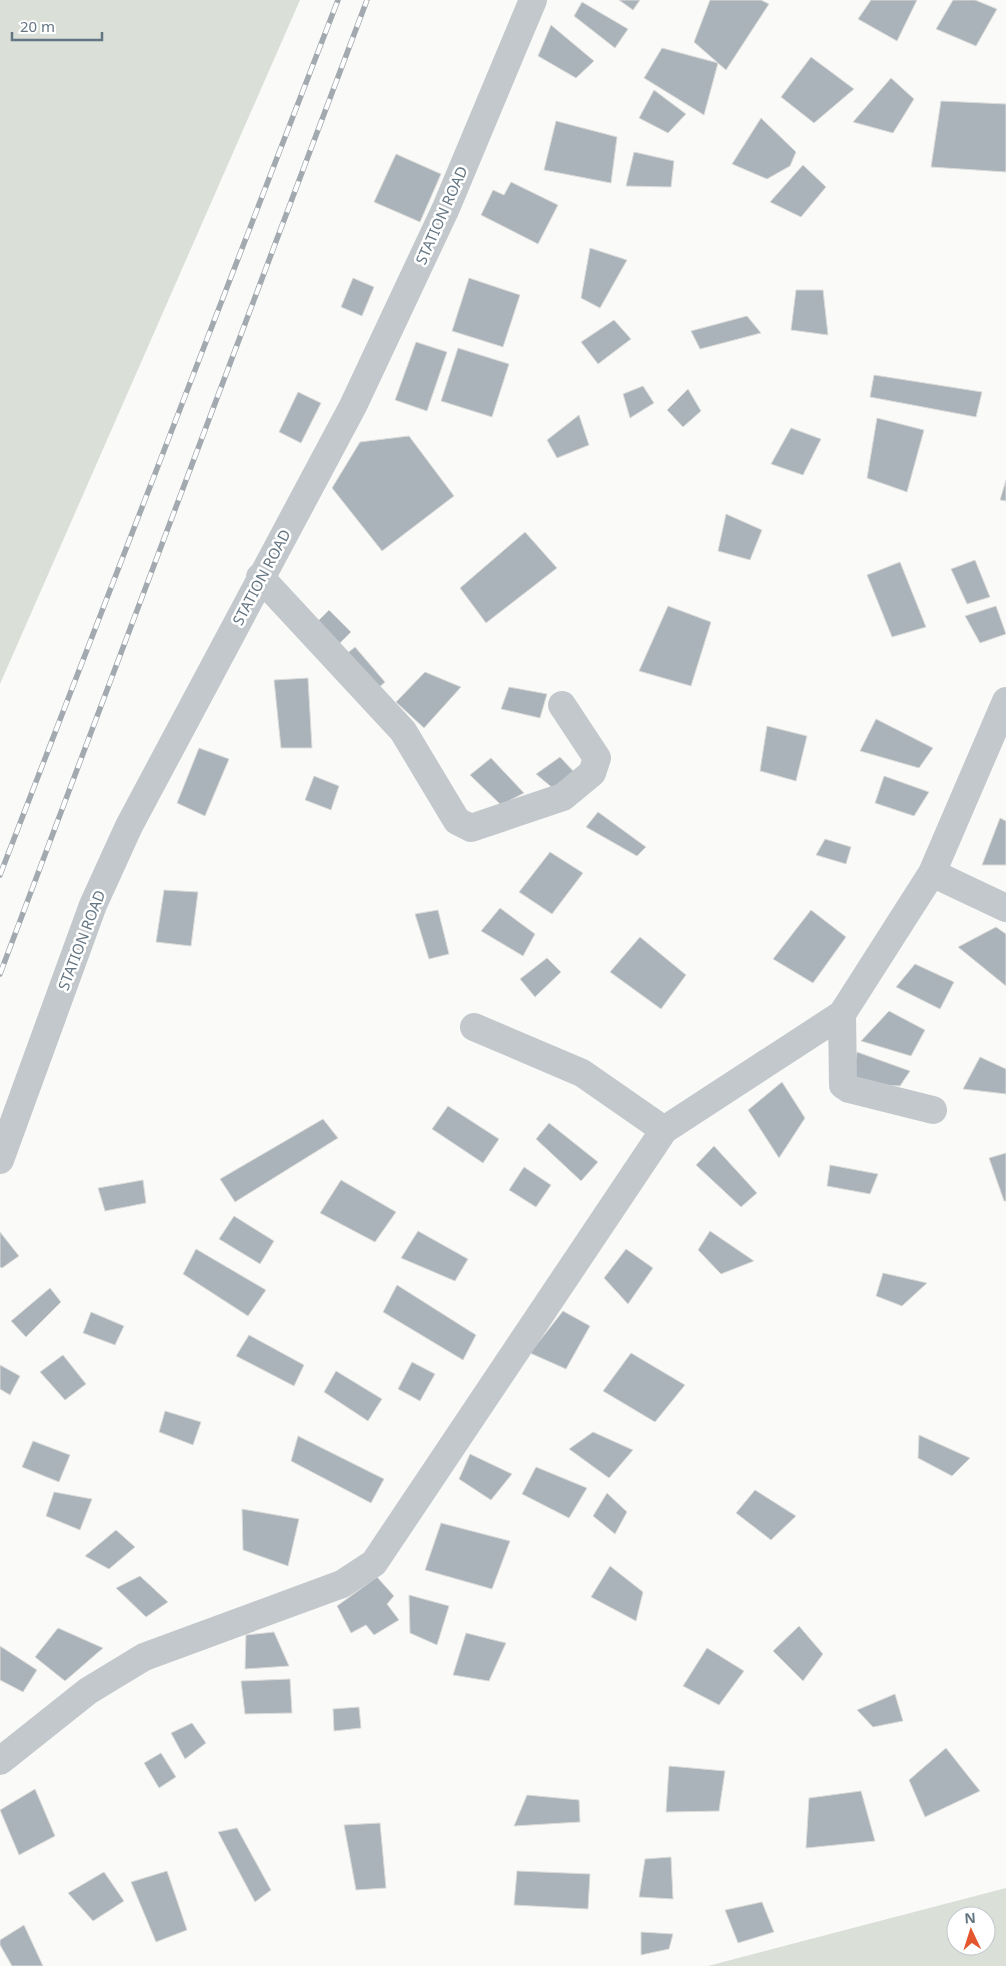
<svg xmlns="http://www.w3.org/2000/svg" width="1006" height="1966" viewBox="0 0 1006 1966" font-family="'Noto Sans',sans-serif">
<rect width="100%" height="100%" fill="#fafaf8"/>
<path fill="#dadfd7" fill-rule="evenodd" d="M0,0H300L0,684Z
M1006,1888V1966H708ZM956,1916H986V1946H956Z"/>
<path fill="#aab3b9" stroke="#dcdcda" d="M619,0H640L633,10Z
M710,0H761L769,4L726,70L694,42Z
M871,0H917L897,41L858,19Z
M953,0H975L997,9L976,46L936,29Z
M582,2L628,29L615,48L574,16Z
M551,25L594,61L576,78L538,56Z
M662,48L718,63L704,115L644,78Z
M811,57L854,89L814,123L781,97Z
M891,78L914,99L893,133L853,122Z
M654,90L686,114L668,133L639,118Z
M941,101L1006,104V172L931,167Z
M761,118L796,152L790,166L767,179L732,164Z
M556,121L617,137L611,183L544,170Z
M634,152L674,161L671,187L626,186Z
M396,154L441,174L420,222L374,202Z
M803,165L826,187L801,217L770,202Z
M511,182L558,205L538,244L481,215L493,190L504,195Z
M590,248L627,260L600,308L581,298Z
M353,278L374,287L362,316L341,307Z
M469,278L520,295L503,347L452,331Z
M796,290H823L828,335L791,330Z
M747,316L761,333L700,349L691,331Z
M614,320L631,339L598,364L581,342Z
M416,342L447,352L427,411L395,400Z
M458,348L509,364L492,417L441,401Z
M874,375L982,392L976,417L870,397Z
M643,386L654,403L630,418L623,394Z
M688,389L701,411L683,427L667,410Z
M298,392L321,403L301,443L279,432Z
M579,415L589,445L557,458L547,440Z
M877,418L924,430L907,492L867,478Z
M791,428L821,439L803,475L771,464Z
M409,436L454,496L382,551L332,488L360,442Z
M1006,480V501L1000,500Z
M726,514L762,530L750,560L718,551Z
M525,532L557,568L486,623L460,588Z
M975,560L990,597L967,604L951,569Z
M900,562L926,627L892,637L867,575Z
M668,606L711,622L691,686L639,671Z
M996,606L1006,634L980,643L965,616Z
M329,610L351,632L339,644L318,621Z
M355,647L385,682L376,690L344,656Z
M425,672L461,687L424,728L396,702Z
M308,678L312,748H281L274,680Z
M509,687L547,694L540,718L501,709Z
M876,719L933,748L919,768L860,751Z
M767,726L807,736L796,781L760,771Z
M199,748L229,759L205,816L177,803Z
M560,757L576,774L555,790L536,774Z
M491,758L524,793L501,805L470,775Z
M314,776L339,786L331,810L305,800Z
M884,776L929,792L914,816L875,803Z
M598,812L646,847L637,856L586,827Z
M1000,818L1006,821V865H982Z
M825,839L851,847L846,864L816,855Z
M550,852L583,873L552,914L519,892Z
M164,890L198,892L191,946L156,942Z
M500,908L535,934L523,956L481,931Z
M438,910L449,954L429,959L415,914Z
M811,910L846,937L813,983L773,959Z
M996,927L1006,934V986L958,947Z
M640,937L686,975L661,1009L610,972Z
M547,958L561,972L535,997L520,979Z
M915,964L954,982L940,1009L896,987Z
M889,1011L925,1030L911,1056L861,1041Z
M857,1052L910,1071L900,1086L851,1083Z
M980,1057L1006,1069V1094L963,1089Z
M782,1082L805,1118L779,1158L748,1110Z
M448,1106L499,1139L483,1163L432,1129Z
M323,1119L338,1138L235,1202L220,1179Z
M549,1123L598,1162L581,1181L536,1139Z
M714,1146L757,1193L741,1207L696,1165Z
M1006,1153V1201H1004L989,1158Z
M830,1165L878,1174L870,1194L827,1186Z
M524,1167L551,1185L536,1207L509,1190Z
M143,1180L146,1203L105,1211L98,1188Z
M341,1180L396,1212L375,1242L320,1213Z
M234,1216L274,1241L260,1264L219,1239Z
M418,1231L468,1259L455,1281L401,1258Z
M710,1231L754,1261L721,1274L698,1250Z
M0,1232L19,1256L2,1268L0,1267Z
M196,1249L266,1290L248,1316L183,1274Z
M626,1249L653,1268L628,1304L604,1278Z
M883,1273L927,1283L902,1306L876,1296Z
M397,1285L476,1335L463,1360L383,1312Z
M50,1288L61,1302L26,1337L11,1321Z
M563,1311L590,1326L566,1369L530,1353Z
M91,1312L124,1326L115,1345L83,1333Z
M249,1335L304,1365L294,1386L236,1356Z
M631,1353L685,1385L655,1422L603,1391Z
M63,1355L86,1384L65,1400L40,1372Z
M412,1362L435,1374L420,1401L398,1389Z
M0,1365L20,1376L10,1395L0,1389Z
M336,1371L382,1399L368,1421L324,1392Z
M165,1411L201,1422L193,1445L159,1432Z
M593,1432L633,1450L609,1478L569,1449Z
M919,1435L970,1458L952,1476L918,1458Z
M298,1436L384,1479L371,1503L291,1461Z
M33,1441L70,1455L59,1482L22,1467Z
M470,1454L512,1474L491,1500L459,1479Z
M536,1467L587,1488L569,1518L522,1494Z
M755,1490L796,1516L771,1540L736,1513Z
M54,1492L92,1499L80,1530L46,1516Z
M607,1493L627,1512L615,1534L593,1516Z
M242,1509L299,1519L288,1566L243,1550Z
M441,1523L510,1541L492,1589L425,1570Z
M116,1530L135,1547L109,1569L85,1556Z
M610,1566L643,1592L636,1621L591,1597Z
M140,1576L168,1602L146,1617L116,1588Z
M377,1577L394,1596L387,1604L399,1620L374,1635L366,1625L351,1633L337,1606Z
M409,1595L449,1606L437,1645L410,1633Z
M799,1626L823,1654L803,1681L773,1651Z
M58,1628L103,1648L65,1681L35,1657Z
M274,1632L289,1666L245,1669L246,1635Z
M466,1633L506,1643L489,1681L453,1675Z
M0,1646L37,1670L23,1692L0,1680Z
M707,1648L744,1671L719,1705L683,1686Z
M290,1679L292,1713L245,1714L241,1681Z
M895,1694L903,1721L873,1727L857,1710Z
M359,1707L361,1728L334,1731L333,1709Z
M192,1723L206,1743L185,1759L171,1733Z
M946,1748L980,1791L925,1817L909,1780Z
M161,1753L176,1777L159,1788L144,1763Z
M669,1766L725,1771L719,1811L666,1812Z
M35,1789L55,1836L19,1855L0,1810Z
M861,1791L875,1841L806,1848L809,1798Z
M527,1795L579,1800L580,1822L514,1826Z
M380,1823L386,1888L356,1890L344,1825Z
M237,1828L271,1890L255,1902L218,1832Z
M671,1857L673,1899L639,1897L645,1859Z
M167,1871L187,1930L156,1942L131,1882Z
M517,1871L590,1874L588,1909L514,1905Z
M104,1872L124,1901L93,1921L68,1893Z
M762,1902L774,1932L738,1943L725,1910Z
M24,1925L43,1966H12L0,1945V1940Z
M641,1932L673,1934L669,1949L641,1955Z"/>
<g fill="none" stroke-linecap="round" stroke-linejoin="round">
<path stroke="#c3c8cc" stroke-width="28" d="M260,577L403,731L457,821L471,828L563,797L592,773L597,758L562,705
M932,873L1006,908
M842,1014L843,1085L849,1089L933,1110
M474,1027L582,1073L664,1130
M0,1160L93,905L129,826L353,406L446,208L533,0
M0,1761L88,1691L144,1657L342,1584L374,1563L664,1130L842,1014L932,873L1006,701"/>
<g stroke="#a2aab0" stroke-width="5.5">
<path id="rail" d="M0,875L338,0
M0,974L367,0"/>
</g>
<use href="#rail" stroke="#fff" stroke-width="4" stroke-dasharray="11" stroke-linecap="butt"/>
</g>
<g text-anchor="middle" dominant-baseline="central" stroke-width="5" stroke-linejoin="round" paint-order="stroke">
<g font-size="15" fill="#657683" stroke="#fff">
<text transform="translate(441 215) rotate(-66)">STATION ROAD</text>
<text transform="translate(261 577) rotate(-62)">STATION ROAD</text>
<text transform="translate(81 940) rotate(-69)">STATION ROAD</text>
</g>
</g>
<g transform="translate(971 1931) rotate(356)"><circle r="24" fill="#ffffff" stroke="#c1c8cd"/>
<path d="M0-4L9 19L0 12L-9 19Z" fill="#e4572e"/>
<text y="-8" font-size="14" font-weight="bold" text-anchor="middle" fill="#657683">N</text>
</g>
<path d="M12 32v8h90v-8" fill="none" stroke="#657683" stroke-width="2.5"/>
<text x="20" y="32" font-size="15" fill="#657683" stroke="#ffffff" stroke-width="4" paint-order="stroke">20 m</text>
</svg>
